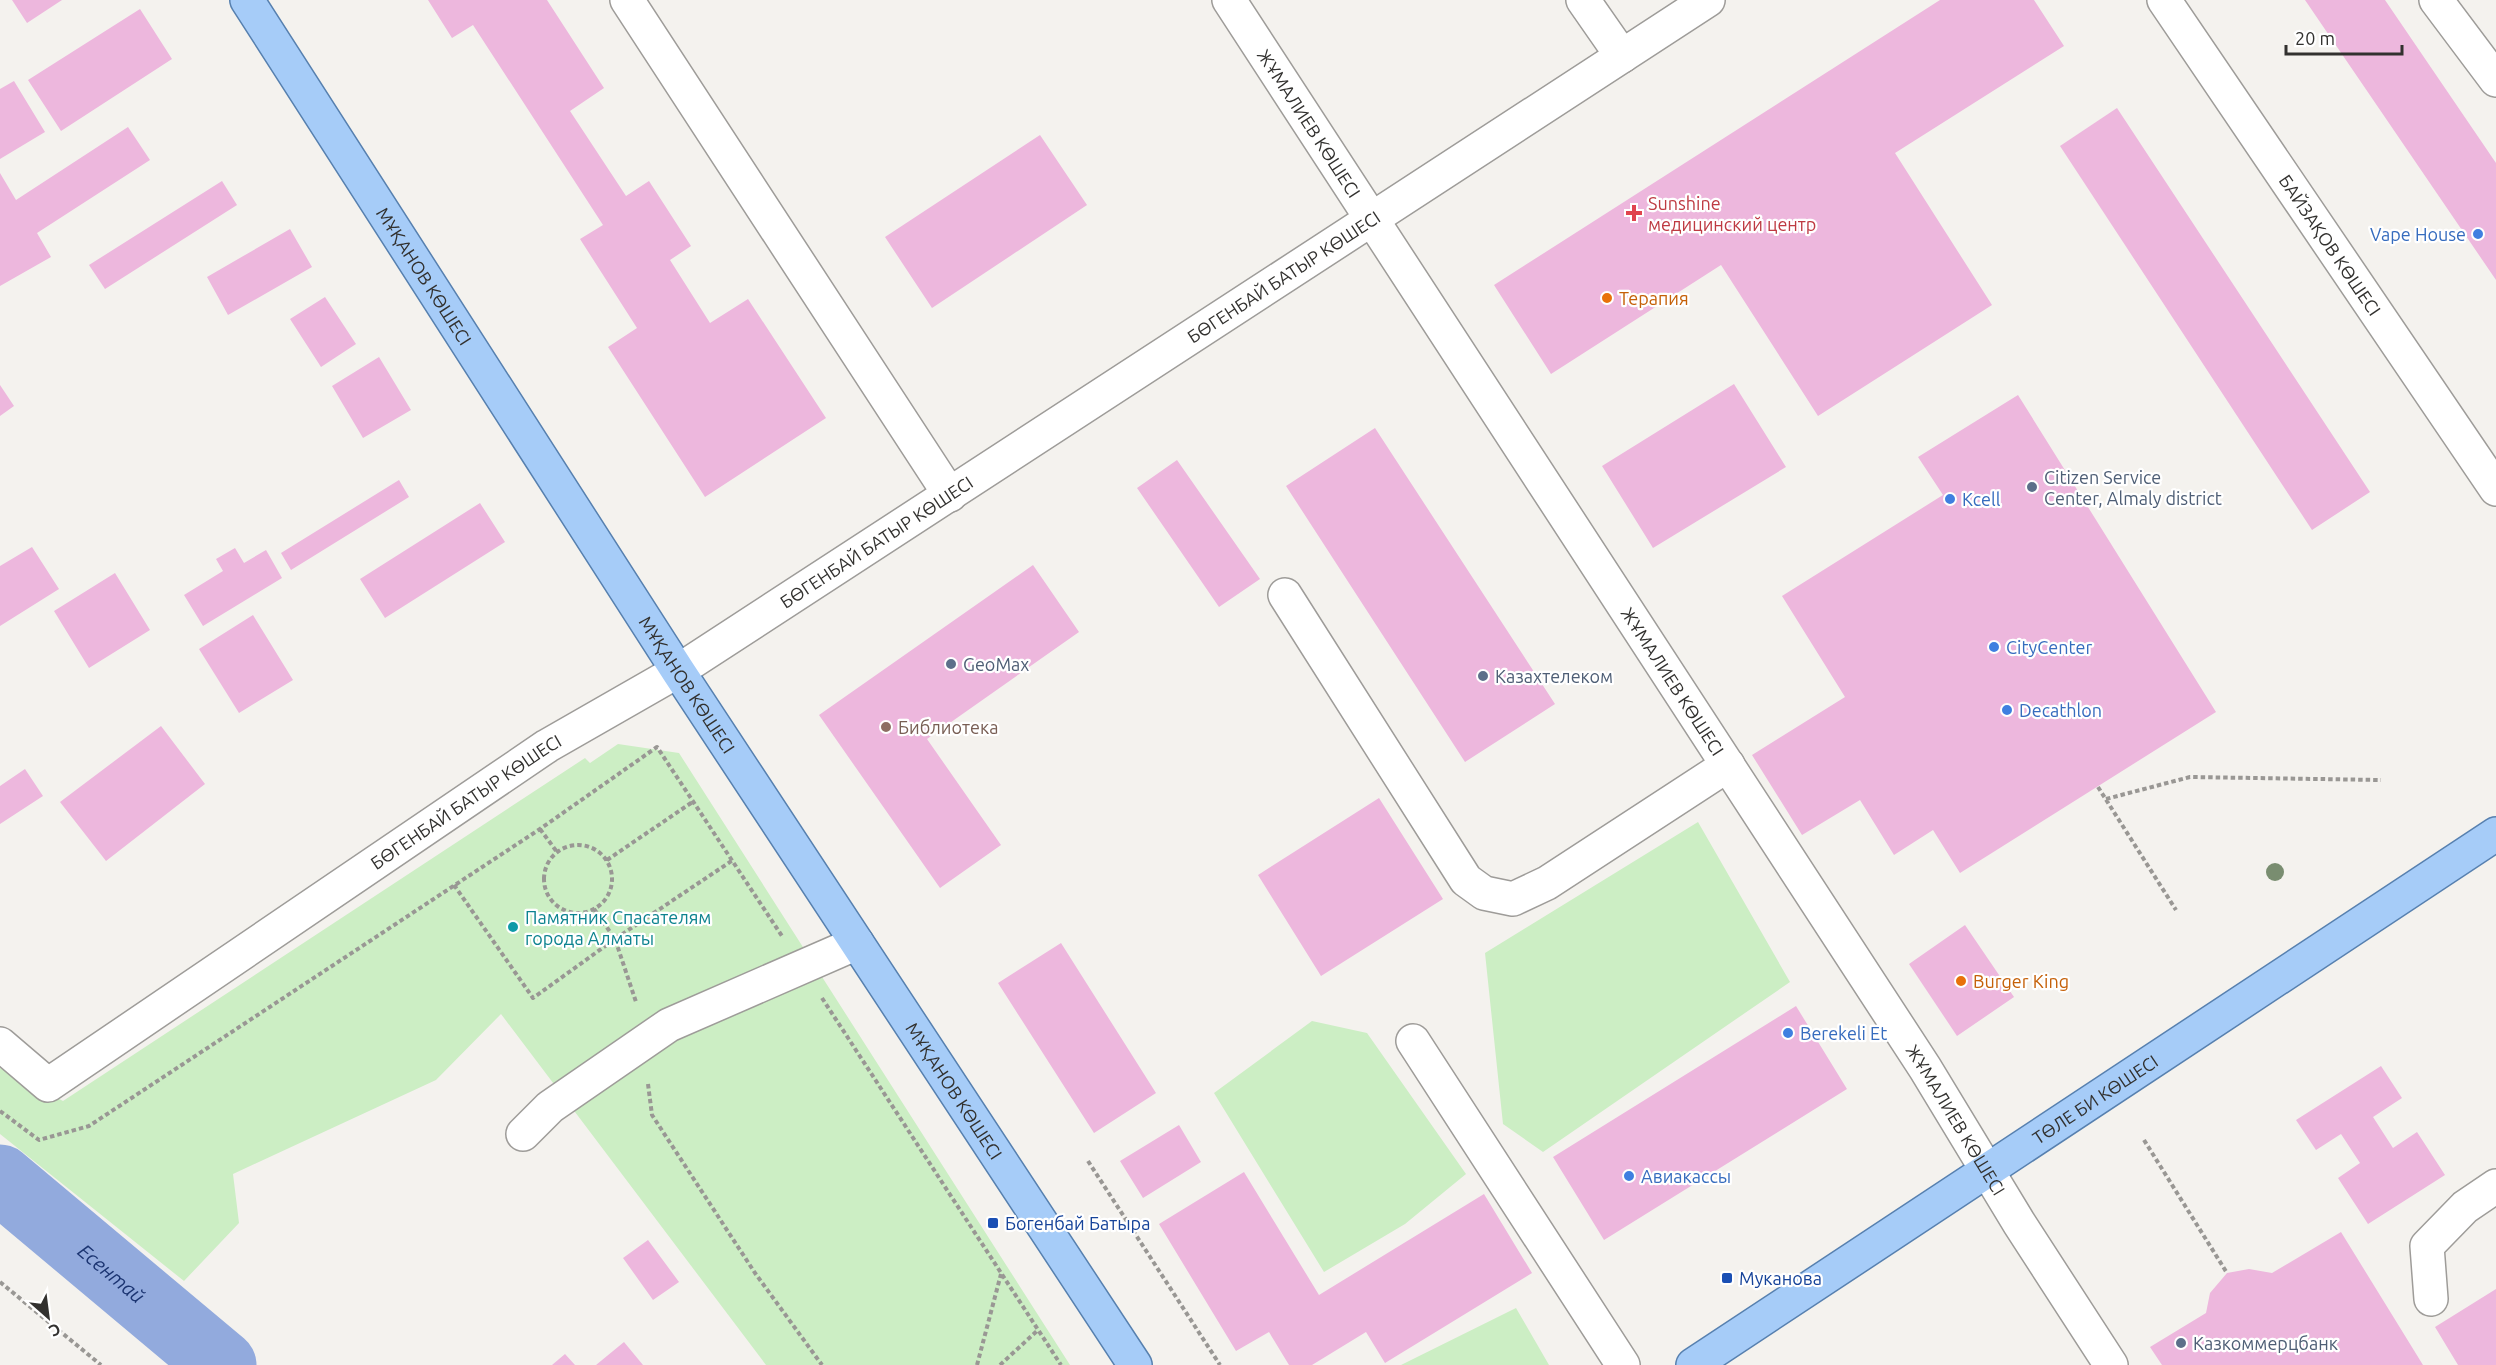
<svg xmlns="http://www.w3.org/2000/svg" width="2496" height="1365" viewBox="0 0 2496 1365" font-family="Ubuntu,sans-serif">
<rect width="100%" height="100%" fill="#f4f2ee"/>
<path fill="#cceec4" d="M618,744L679,753L1070,1365H766L501,1014L436,1080L233,1174L239,1223L184,1281L0,1134V1068L63,1101L585,758L590,763Z
M1698,822L1790,982L1543,1152L1503,1124L1485,953Z
M1312,1021L1367,1033L1466,1174L1405,1224L1324,1272L1214,1093Z
M1516,1308L1549,1365H1401Z"/>
<g fill="none" stroke-linecap="round" stroke-linejoin="round">
<path stroke="#92aadd" stroke-width="69" id="s1" d="M0,1179L222,1365"/>
</g>
<path fill="#edb7dd" d="M12,0H62L27,23Z
M428,0H547L604,88L570,111L626,196L649,181L691,246L670,260L710,323L748,299L826,418L705,497L608,347L637,328L580,239L603,225L473,25L452,38Z
M1940,0H2034L2064,46L1895,153L1992,305L1818,416L1721,265L1551,374L1494,285Z
M2305,0H2385L2496,163V280Z
M140,9L172,59L61,131L28,80Z
M14,81L45,132L0,159V89Z
M2117,108L2370,492L2312,530L2060,146Z
M128,127L150,160L37,233L51,257L0,286V173L16,200Z
M1040,135L1087,205L932,308L885,237Z
M222,181L237,205L105,289L89,265Z
M290,229L312,267L228,315L207,277Z
M325,297L356,344L321,367L290,319Z
M379,357L411,410L363,438L332,386Z
M1734,384L1786,467L1653,548L1602,466Z
M0,385L14,406L0,416Z
M2018,395L2216,712L1960,873L1933,830L1894,855L1860,800L1802,835L1752,755L1845,697L1782,596L1943,495L1918,457Z
M1375,428L1555,704L1465,762L1286,486Z
M1177,460L1260,579L1219,607L1137,488Z
M399,480L409,497L291,570L281,553Z
M480,503L505,542L385,618L360,579Z
M32,547L59,589L0,626V566Z
M235,548L244,563L266,550L282,578L203,626L184,595L223,571L216,559Z
M1033,565L1079,632L927,739L1001,845L940,888L819,715Z
M115,573L150,630L89,668L54,611Z
M253,615L293,680L239,713L199,649Z
M161,726L205,784L106,861L60,802Z
M25,769L43,796L0,824V786Z
M1379,798L1443,899L1321,976L1258,875Z
M1965,925L2014,997L1957,1036L1909,964Z
M1061,943L1156,1093L1094,1133L998,983Z
M1796,1006L1847,1089L1604,1240L1553,1157Z
M2381,1066L2402,1098L2373,1117L2393,1148L2417,1132L2445,1175L2368,1224L2338,1178L2360,1163L2341,1134L2316,1150L2296,1120Z
M1179,1125L1201,1162L1143,1198L1120,1161Z
M1244,1172L1319,1295L1484,1194L1532,1273L1385,1363L1366,1332L1312,1365H1289L1269,1332L1236,1351L1159,1224Z
M2341,1232L2423,1365H2162L2150,1347L2206,1313L2210,1293L2227,1273L2249,1269L2272,1273Z
M648,1240L679,1282L653,1300L623,1258Z
M2496,1289V1365H2458L2435,1327Z
M624,1342L643,1365H596Z
M565,1354L575,1365H552Z"/>
<g fill="none" stroke-linecap="round" stroke-linejoin="round">
<g stroke="#9e9c99" stroke-width="36">
<g id="minor">
<path d="M627,0L950,495"/>
<path id="s2" d="M1229,0L1925,1068L2019,1223L2111,1365"/>
<path d="M1583,0L1622,56"/>
<path id="s3" d="M2164,0L2496,489"/>
<path d="M2436,0L2496,80"/>
<path d="M1285,595L1466,880L1484,893L1513,899L1547,883L1728,765"/>
<path d="M1413,1041L1623,1365"/>
<path id="s4" d="M0,1044L48,1085L547,746L678,671L1708,0"/>
<path d="M523,1134L550,1107L669,1025L857,943"/>
<path d="M2431,1299L2427,1246L2465,1207L2496,1186"/>
</g>
</g>
<g stroke="#5780af" stroke-width="36">
<g id="major">
<path id="s5" d="M247,0L678,671L1135,1365"/>
<path id="s6" d="M1693,1365L2496,834"/>
</g>
</g>
<path stroke="#999794" stroke-width="4" stroke-dasharray="4.5 3" stroke-linecap="butt" d="M2098,787L2176,910
M2106,799L2190,777L2381,780
M540,829L557,852
M544 879a34 34 0 1 1 68 0a34 34 0 1 1-68 0Z
M607,860L694,801
M454,885L533,998L615,939L636,1002
M594,909L615,939L733,860
M822,998L1061,1365
M648,1084L652,1115L755,1273L822,1365
M0,1111L39,1140L89,1126L540,829L657,747L782,936
M2144,1140L2227,1273
M1088,1161L1220,1365
M0,1282L101,1365
M977,1365L1001,1274
M1000,1365L1038,1330"/>
<use href="#minor" stroke="#fff" stroke-width="33"/>
<use href="#major" stroke="#a6ccf8" stroke-width="33"/>
</g>
<circle fill="#798d70" cx="2275" cy="872" r="9"/>
<path fill="#e0444e" stroke="#fff" stroke-width="2" d="M1631 204h6v6h6v6h-6v6h-6v-6h-6v-6h6z"/>
<g fill="#3f7fe0" stroke="#fff" stroke-width="2">
<circle cx="2478" cy="234" r="6"/>
<circle cx="1950" cy="499" r="6"/>
<circle cx="1994" cy="647" r="6"/>
<circle cx="2007" cy="710" r="6"/>
<circle cx="1788" cy="1033" r="6"/>
<circle cx="1629" cy="1176" r="6"/>
</g>
<g fill="#e8710a" stroke="#fff" stroke-width="2">
<circle cx="1607" cy="298" r="6"/>
<circle cx="1961" cy="981" r="6"/>
</g>
<g fill="#5c6f8a" stroke="#fff" stroke-width="2">
<circle cx="2032" cy="487" r="6"/>
<circle cx="951" cy="664" r="6"/>
<circle cx="1483" cy="676" r="6"/>
<circle cx="2181" cy="1343" r="6"/>
</g>
<circle fill="#8d6e63" stroke="#fff" stroke-width="2" cx="886" cy="727" r="6"/>
<circle fill="#0f9aa8" stroke="#fff" stroke-width="2" cx="513" cy="927" r="6"/>
<g fill="#1a4fb4" stroke="#fff" stroke-width="2">
<rect x="987" y="1217" width="12" height="12" rx="3"/>
<rect x="1721" y="1272" width="12" height="12" rx="3"/>
</g>
<g text-anchor="middle" dominant-baseline="central" stroke-width="4.5" stroke-linejoin="round" paint-order="stroke">
<g font-size="18" fill="#32312f" stroke="#fff">
<text stroke="none"><textPath href="#s2" startOffset="147">ЖҰМАЛИЕВ КӨШЕСІ</textPath></text>
<text stroke="none"><textPath href="#s3" startOffset="296">БАЙЗАҚОВ КӨШЕСІ</textPath></text>
<text stroke="none"><textPath href="#s5" startOffset="328">МҰҚАНОВ КӨШЕСІ</textPath></text>
<text stroke="none"><textPath href="#s4" startOffset="1540">БӨГЕНБАЙ БАТЫР КӨШЕСІ</textPath></text>
<text stroke="none"><textPath href="#s4" startOffset="1054">БӨГЕНБАЙ БАТЫР КӨШЕСІ</textPath></text>
<text stroke="none"><textPath href="#s2" startOffset="813">ЖҰМАЛИЕВ КӨШЕСІ</textPath></text>
<text stroke="none"><textPath href="#s5" startOffset="814">МҰҚАНОВ КӨШЕСІ</textPath></text>
<text stroke="none"><textPath href="#s4" startOffset="568">БӨГЕНБАЙ БАТЫР КӨШЕСІ</textPath></text>
<text stroke="none"><textPath href="#s5" startOffset="1300">МҰҚАНОВ КӨШЕСІ</textPath></text>
<text stroke="none"><textPath href="#s6" startOffset="482">ТӨЛЕ БИ КӨШЕСІ</textPath></text>
<text stroke="none"><textPath href="#s2" startOffset="1335">ЖҰМАЛИЕВ КӨШЕСІ</textPath></text>
</g>
<g font-size="18" fill="#be3a42" stroke="#fff" text-anchor="start">
<text x="1648" y="203">Sunshine<tspan x="1648" dy="21">медицинский центр</tspan></text>
</g>
<g font-size="18" fill="#366cbe" stroke="#fff" text-anchor="start">
<text x="2466" y="234" text-anchor="end">Vape House</text>
<text x="1962" y="499">Kcell</text>
<text x="2006" y="647">CityCenter</text>
<text x="2019" y="710">Decathlon</text>
<text x="1800" y="1033">Berekeli Et</text>
<text x="1641" y="1176">Авиакассы</text>
</g>
<g font-size="18" fill="#c56008" stroke="#fff" text-anchor="start">
<text x="1619" y="298">Терапия</text>
<text x="1973" y="981">Burger King</text>
</g>
<g font-size="18" fill="#4e5e75" stroke="#fff" text-anchor="start">
<text x="2044" y="477">Citizen Service<tspan x="2044" dy="21">Center, Almaly district</tspan></text>
<text x="963" y="664">GeoMax</text>
<text x="1495" y="676">Казахтелеком</text>
<text x="2193" y="1343">Казкоммерцбанк</text>
</g>
<g font-size="18" fill="#785e54" stroke="#fff" text-anchor="start">
<text x="898" y="727">Библиотека</text>
</g>
<g font-size="18" fill="#0d838f" stroke="#fff" text-anchor="start">
<text x="525" y="917">Памятник Спасателям<tspan x="525" dy="21">города Алматы</tspan></text>
</g>
<g font-size="18" fill="#164399" stroke="#fff" text-anchor="start">
<text x="1005" y="1223">Богенбай Батыра</text>
<text x="1739" y="1278">Муканова</text>
</g>
<g font-size="20" font-style="italic" fill="#1c3572" stroke="#fff">
<text stroke="none"><textPath href="#s1" startOffset="146">Есентай</textPath></text>
</g>
</g>
<g transform="translate(48 1317) rotate(152)" stroke="#ffffff" stroke-width="4.5" paint-order="stroke">
<path d="M0-4.5L10 22L0 15L-10 22Z" fill="#32312f"/>
<text y="-9" font-size="16" font-weight="bold" text-anchor="middle" fill="#32312f">С</text>
</g>
<path d="M2286 45v9h116v-9" fill="none" stroke="#32312f" stroke-width="3"/>
<text x="2295" y="45" font-size="18" fill="#32312f" stroke="#ffffff" stroke-width="4.5" paint-order="stroke">20 m</text>
</svg>
